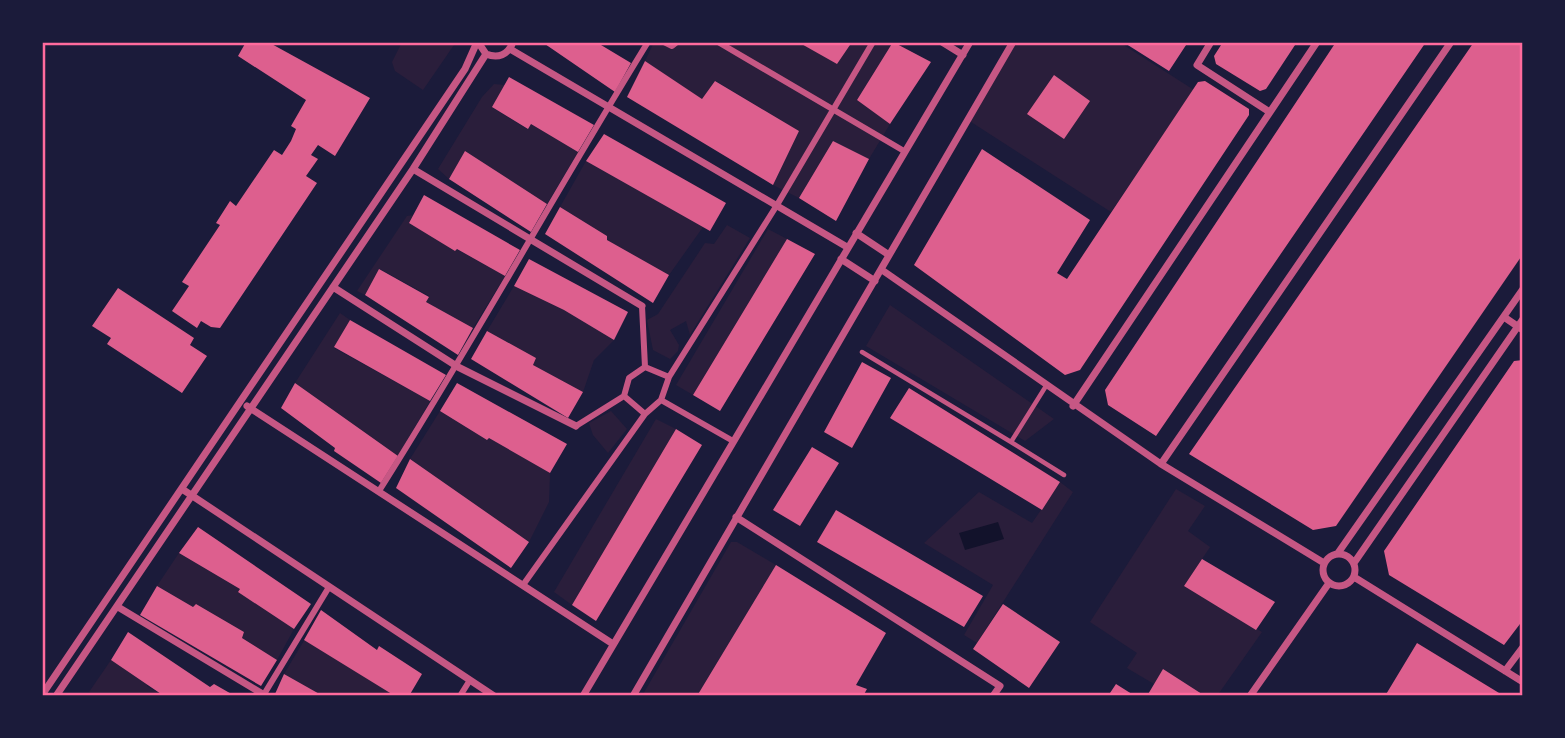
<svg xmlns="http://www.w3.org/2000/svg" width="1565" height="738" viewBox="0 0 1565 738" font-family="Signika,sans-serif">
<rect width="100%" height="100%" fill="#1b1b3a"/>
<path fill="#2a1e3b" d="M402,42H450L454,45L423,90L395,71L392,62Z
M654,42H893L857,100L890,124L869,159L833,141L799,198L773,185L799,131L716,81L702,99L645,61Z
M1013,42H1119L1194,90L1111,212L968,120Z
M494,84L505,85L493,108L527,129L531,124L578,152L547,204L465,152L449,179L438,169L482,97Z
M586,161L703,227L669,275L607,240V236L560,207Z
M413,215L409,223L505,276L473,328L426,302L429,296L380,269L365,295L357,291L407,216Z
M727,225L750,238L690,335L686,321L670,330L679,345L678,351L670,359L653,350L647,320L658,314L705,243L714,244Z
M768,229L787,239L693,395L676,385Z
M514,286L564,310L614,340L594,360L583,392L533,365L535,358L487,331Z
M890,305L1054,419L1025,441L866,346Z
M340,313L350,320L334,348L430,401L398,456L295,383Z
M440,411L487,440L489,438L550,473L549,502L529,542L410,459Z
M611,411L627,429L608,453L593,435L589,423Z
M656,419L676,429L572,605L554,592Z
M1060,482L1073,492L977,643L964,635L993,585L924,543L979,492L1032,523Z
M1176,489L1205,506L1188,531L1210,547L1184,586L1262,632L1217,696H1205L1163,670L1154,684L1127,668L1137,653L1090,622Z
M731,542H737L776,565L697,696H642Z
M179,553L240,589L238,592L294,629L277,660L242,638L244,632L196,604L193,607L157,586Z
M305,639L395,696H323L284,674Z
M111,660L148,683L147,686L164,696H95L89,692Z"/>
<path fill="#12122b" d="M998,522L1004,539L965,550L959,533Z"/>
<path fill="#dd5f8e" d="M246,42H268L370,98L335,156L318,145L311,155L318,159L306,176L317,183L220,328L211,327L201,321L197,328L172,311L189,286L182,282L220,225L216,223L230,201L236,206L274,150L282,155L291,141L296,129L291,126L306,100L238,56Z
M542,42H596L631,63L615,92Z
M798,42H852L837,64Z
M893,42L931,62L890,124L857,100Z
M1123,42H1188L1169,71Z
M1223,42H1297L1266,89L1260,91L1216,64L1214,56Z
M1336,42H1426L1156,436L1108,405L1105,390Z
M1474,42H1523V254L1336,526L1313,530L1189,454Z
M645,61L702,99L715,81L799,131L773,185L627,97Z
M1054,75L1090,101L1064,139L1027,114Z
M509,77L594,125L578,152L531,124L528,129L492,107Z
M1205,81L1249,109V115L1080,370L1065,375L914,265L982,149L1090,220L1057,273L1067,279L1198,82Z
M604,134L726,203L710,231L586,161Z
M833,141L869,159L836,221L799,198Z
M465,151L547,204L531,232L449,179Z
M424,195L520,250L505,276L457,249L455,251L409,223Z
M560,207L607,236V240L669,275L653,303L545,234Z
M787,239L815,254L720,411L693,395Z
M529,259L628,312L614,340L564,310L514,286Z
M379,269L429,297L426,302L473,328L458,355L365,295Z
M118,288L194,338L190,345L207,356L182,393L107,344L111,338L92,326Z
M350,320L446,375L430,401L334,347Z
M487,331L536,358L533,365L583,392L568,418L471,359Z
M1523,360V620L1504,645L1389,575L1384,551L1514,361Z
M862,362L891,378L852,448L824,432Z
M295,383L398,456L381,483L334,451L335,448L281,408Z
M457,383L567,444L550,473L489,438L487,440L440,411Z
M909,388L1060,482L1042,510L890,418Z
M676,429L702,445L596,621L572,605Z
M812,447L839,463L800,526L773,510Z
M410,459L529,542L511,568L396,488Z
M836,510L983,596L964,627L817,542Z
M198,527L311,604L294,629L238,592L240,589L179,553Z
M1202,559L1275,602L1256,630L1184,586Z
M776,565L886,633L856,685L867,689L863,696H697Z
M157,586L193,607L196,604L244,632L242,638L277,660L261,686L140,615Z
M1003,604L1060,642L1029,688L973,649Z
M321,610L377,650L379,646L422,674L409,696H395L304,640Z
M128,632L210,687L214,684L235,696H164L111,660Z
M1417,643L1504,696H1385Z
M1163,669L1205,696H1147Z
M284,674L323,696L275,694Z
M1116,684L1135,696H1108Z"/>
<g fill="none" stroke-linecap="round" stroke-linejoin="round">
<path stroke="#c65784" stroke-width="4.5" d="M862,352L1011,442L1046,386
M1011,442L1064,475"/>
<path stroke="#c65784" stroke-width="6" d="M664,42L672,46L677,42
M718,42L904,151
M642,306L645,367
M661,400L733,441
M645,414L624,396L629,378L645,367L669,377
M576,426L624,396
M379,491C472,344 556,191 648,42
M523,585L645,414L661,400L669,377L777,205L873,42
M263,696L329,587
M460,696L470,680"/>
<path stroke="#c65784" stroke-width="7" d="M478,42L486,54C498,59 508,55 513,42
M942,42L963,55
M1211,42L1197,65L1268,111
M510,49L847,247
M413,169L642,306
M856,233L889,255
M841,259L875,281
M882,270L1161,464L1324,563
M333,287L458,367L576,426
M1504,317L1523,330
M247,406L613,644
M1073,406L1317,42
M1161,464L1451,42
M182,489L494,696
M736,517L1000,686L993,696
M1338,553L1523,289
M1323 570a16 16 0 1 1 32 0a16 16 0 1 1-32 0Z
M1354,563L1523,319
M1354,577L1523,682
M118,607L266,696
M1505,671L1523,647
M42,695L465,69L477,42
M56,696L413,169L486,54
M583,696L970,42
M633,696L1013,42
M1250,696L1329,583"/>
</g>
<rect width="1565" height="738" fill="none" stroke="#1b1b3a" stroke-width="88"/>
<rect x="44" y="44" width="1477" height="650" fill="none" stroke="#ff6b9d" stroke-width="2.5"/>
</svg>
